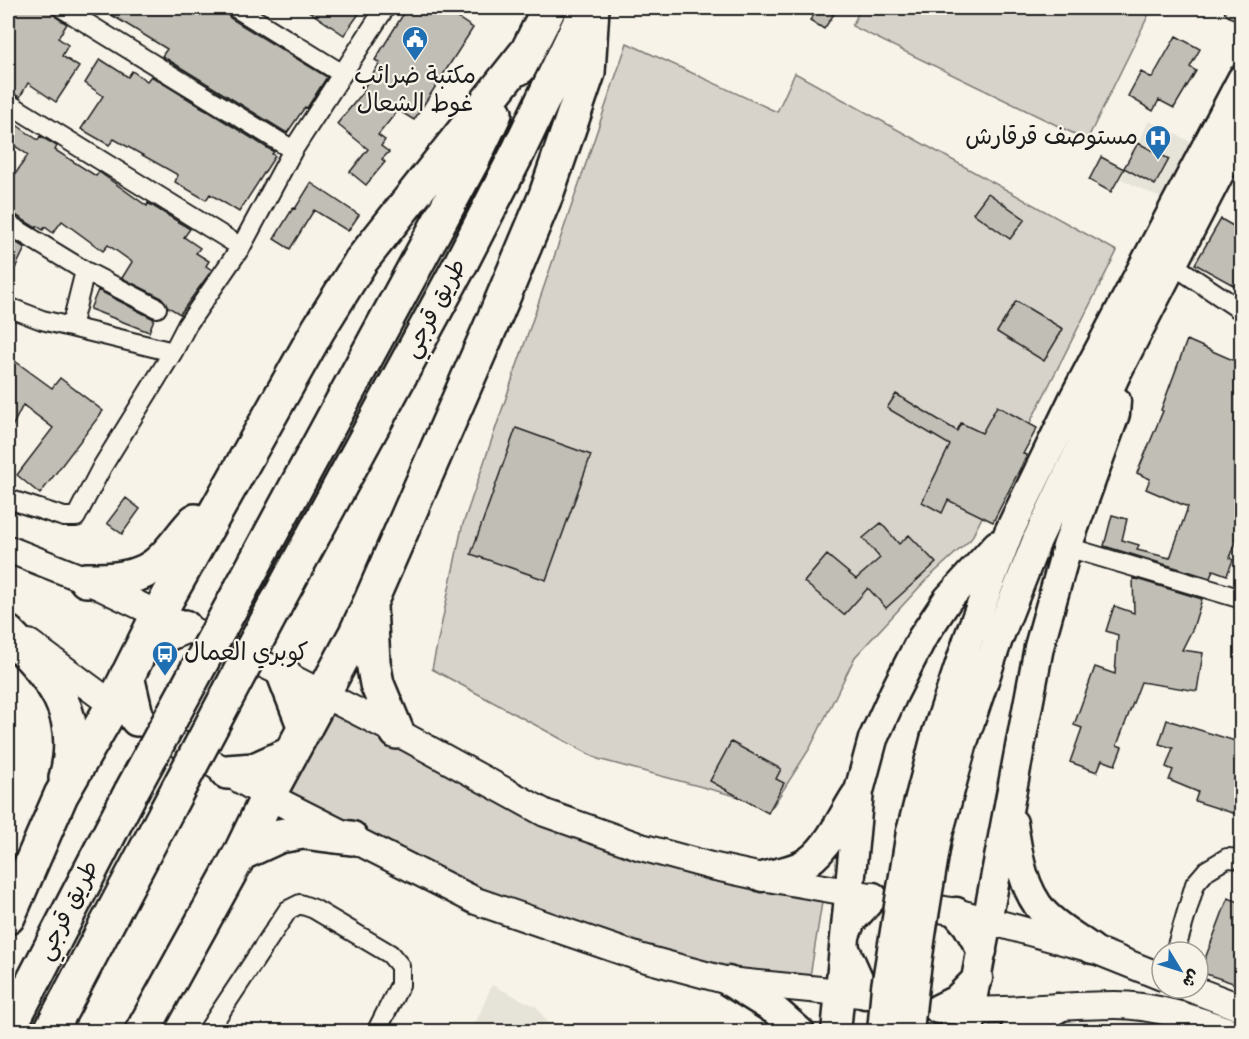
<svg xmlns="http://www.w3.org/2000/svg" width="1249" height="1039" viewBox="0 0 1249 1039" font-family="'Indie Flower','Playpen Sans Arabic',sans-serif">
<rect width="100%" height="100%" fill="#f7f3e8"/>
<filter id="ink" filterUnits="userSpaceOnUse"><feTurbulence type="fractalNoise" baseFrequency=".0167" numOctaves="2"/><feDisplacementMap in="SourceGraphic" scale="12" xChannelSelector="R" yChannelSelector="G"/><feConvolveMatrix kernelMatrix="1 2 1 2 8 2 1 2 1" color-interpolation-filters="sRGB"/></filter>
<g filter="url(#ink)">
<path fill="#e6e3d9" d="M1149,121L1195,144L1167,201L1121,179Z
M492,985L537,1007L553,1031H472Z"/>
<path fill="#d7d3cb" stroke="#7a7874" stroke-width="1.5" d="M861,8H1145L1151,10L1087,140L852,26Z
M627,43L777,112L795,73L1117,251L971,539L926,580L855,657L810,748L773,806L598,759L432,669L462,527Z
M328,712L562,829L823,896L809,983L723,970L530,915L287,792Z"/>
<path fill="#c0beb5" stroke="#1c1c1c" stroke-width="1.5" d="M8,8H51L56,17L67,24L58,38L68,45L62,56L79,67L56,102L28,83L20,97L8,92Z
M100,8H225L226,13L230,18L327,77L307,108L305,107L287,133L162,56L167,49Z
M304,8H363L344,35Z
M407,8H447L459,15L458,18L473,28L414,120L398,110L378,135L385,140L381,146L389,152L382,159L385,162L366,185L350,172L368,149L337,124L365,90L363,89L380,63L375,60Z
M819,8H838L824,29L810,20Z
M1176,36L1200,49L1190,67L1196,71L1174,108L1159,100L1153,111L1128,96L1141,72L1152,78Z
M100,59L128,77L132,71L147,81L151,76L274,152L272,154L275,156L239,212L210,194L206,200L175,182L178,175L114,139L109,145L81,129L103,96L85,83Z
M8,119L38,140L40,136L57,146L55,150L96,176L99,172L147,206L148,203L190,229L184,237L200,248L196,253L209,261L206,266L212,270L180,314L168,307L162,298L122,278L132,262L108,245L103,251L62,221L53,233L45,227L43,230L37,226L36,228L14,214L8,213V185L28,155L8,141Z
M1138,143L1169,159L1155,185L1124,168Z
M1101,157L1124,169L1111,192L1089,180Z
M311,183L359,215L348,231L314,210L290,249L274,239L293,208L295,209Z
M988,193L1025,219L1010,239L973,213Z
M1221,219L1242,231V290L1195,264Z
M8,237L25,248L8,283Z
M98,290L154,319L149,332L90,309Z
M1016,301L1063,329L1044,361L997,332Z
M1187,340L1242,364V526L1230,558L1233,560L1227,575L1213,570L1210,578L1104,546L1112,515L1127,519L1122,540L1139,545L1137,550L1170,558L1188,507L1146,489L1150,479L1137,473L1163,411L1161,410Z
M8,356L52,388L60,378L103,411L40,494L17,475L53,428L23,405L8,435Z
M896,394L957,431L961,423L982,433L997,406L1037,428L1023,454L1027,455L993,522L948,500L942,513L922,502L950,445L887,408Z
M516,428L591,455L546,580L471,554Z
M126,498L140,509L122,534L107,523Z
M881,523L899,544L909,535L936,563L886,608L868,588L844,615L804,582L827,555L856,579L880,558L863,538Z
M1133,578L1202,599L1193,628L1182,650L1203,653L1197,691L1141,682L1117,745L1122,747L1115,765L1102,760L1097,772L1070,762L1082,728L1074,725L1095,667L1115,674L1118,635L1106,631L1114,606L1134,613Z
M1167,720L1242,743V816L1195,801L1198,792L1169,780L1173,770L1166,767L1173,748L1159,744Z
M731,742L781,769L776,779L784,783L768,813L710,781Z
M1228,898L1242,903V986L1200,972Z"/>
<g fill="none" stroke-linecap="round" stroke-linejoin="round">
<g stroke="#1c1c1c" stroke-width="22">
<path id="street" d="M62,8L293,150
M236,8L341,73
M1234,8L1242,11
M8,103L241,247L293,150L385,8
M8,224L85,271L157,308
M1172,264L1242,311
M8,307L42,320L173,352L187,325L241,247
M71,327L85,271
M8,499L64,517H76L102,467L173,352
M1067,547L1242,599
M1175,952L1195,884L1207,870L1227,858L1242,859
M207,1032L288,910L300,904L314,909L390,954L400,966V985L376,1032"/>
</g>
<g stroke="#1c1c1c" stroke-width="30">
<path id="secondary" d="M8,549L86,580L284,674L397,732L545,813L641,847L711,866L762,877L870,896
M29,643L113,705L227,772L268,796L476,901L639,957L728,981L861,994
M906,903L956,912L1092,949L1162,977
M1189,988L1242,1008
M950,1010C1005,1013 1060,1005 1115,1005C1154,1005 1195,1019 1231,1032"/>
</g>
<g stroke="#1c1c1c" stroke-width="33">
<path id="primary" d="M1013,823C1018,855 1022,888 1044,913C1057,927 1077,938 1092,949
M911,832L936,736L969,637L1009,532L1074,398L1242,79
M937,838L963,742L998,639L1037,540L1119,368L1242,129
M762,877C775,873 790,871 802,865C826,854 842,816 856,795
M956,912L967,925L982,951
M846,933L851,921L873,897
M845,949L865,994
M728,981L776,1011L800,1032
M938,1009L956,1000L978,978
M836,1032L859,791L873,739L894,693L922,638L948,599L997,545
M970,1032V1011L1039,647L1067,547L1115,414L1116,401
M1015,1032L1058,1008"/>
</g>
<g stroke="#1c1c1c" stroke-width="38">
<path id="highway" d="M519,68L549,8
M86,580C107,580 135,580 154,566C170,555 181,535 195,521
M241,589L471,163L495,113
M275,606L461,263L518,152L585,12
M370,606L373,662L377,684L397,732
M8,633C51,677 84,712 66,778
M145,643L184,627
M284,674L305,728
M127,676L137,719
M227,772L254,770L290,754
M240,854L279,836L303,832L351,838
M8,917L61,795L113,705L158,615L318,330L361,261L529,49
M8,1030L131,792
M50,1032L167,810
M142,1032L240,854L268,796L356,633L370,603L497,312L546,195L588,73L592,8"/>
</g>
<use href="#street" stroke="#f7f3e8" stroke-width="18"/>
<use href="#secondary" stroke="#f7f3e8" stroke-width="26"/>
<use href="#primary" stroke="#f7f3e8" stroke-width="28"/>
<use href="#highway" stroke="#f7f3e8" stroke-width="33"/>
<g stroke="#1c1c1c" stroke-width="33" stroke-linecap="butt">
<path id="primary-bridge" d="M882,1032L886,987L911,832
M909,1032C915,966 926,902 937,838"/>
</g>
<g stroke="#1c1c1c" stroke-width="38" stroke-linecap="butt">
<path id="highway-bridge" d="M131,792L241,589
M167,810L275,606"/>
</g>
<use href="#primary-bridge" stroke="#f7f3e8" stroke-width="28"/>
<use href="#highway-bridge" stroke="#f7f3e8" stroke-width="33"/>
</g>
</g>
<defs>
<g id="civic-pin" transform="scale(1.35)"><path d="M0 17L-7.5 6A9.5 9.5 0 1 1 7.5 6Z" fill="#1f6fb2" stroke="#f7f3e8"/><path d="M-.6-6.5H3V-4.5H.6V-3L4-1V1h2V6H-6V1h2V-1L-.6-3ZM-1.2 2.5V6h2.4V2.5Z" fill="#fff"/></g>
<g id="hospital-pin" transform="scale(1.35)"><path d="M0 17L-7.5 6A9.5 9.5 0 1 1 7.5 6Z" fill="#1f6fb2" stroke="#f7f3e8"/><path d="M-5-5h3v3.5h4V-5h3V5h-3V1.5h-4V5h-3Z" fill="#fff"/></g>
<g id="bus-pin" transform="scale(1.35)"><path d="M0 17L-7.5 6A9.5 9.5 0 1 1 7.5 6Z" fill="#1f6fb2" stroke="#f7f3e8"/><path d="M-5-6H5V4H4V6H2V4H-2V6H-4V4H-5ZM-3.5-4V0h7V-4ZM-3.5 1.2v1.5H-2V1.2ZM2 1.2v1.5H3.5V1.2Z" fill="#fff"/></g>
</defs>
<g fill-rule="evenodd">
<use href="#civic-pin" x="415" y="39"/>
<use href="#hospital-pin" x="1158" y="138"/>
<use href="#bus-pin" x="165" y="654"/>
</g>
<g text-anchor="middle" dominant-baseline="central" stroke-width="4.5" stroke-linejoin="round" paint-order="stroke">
<g font-size="24" fill="#1c1c1c" stroke="#f7f3e8">
<text x="415" y="77">مكتبة ضرائب<tspan x="415" dy="28">غوط الشعال</tspan></text>
<text x="1138" y="138" text-anchor="end">مستوصف قرقارش</text>
<text x="184" y="654" text-anchor="start">كوبري العمال</text>
</g>
<g font-size="24" fill="#1c1c1c" stroke="#f7f3e8">
<text transform="translate(436 309) rotate(-62)">طريق قرجي</text>
<text transform="translate(69 911) rotate(-63)">طريق قرجي</text>
</g>
</g>
<rect width="1249" height="1039" fill="none" stroke="#f7f3e8" stroke-width="30"/>
<rect x="15" y="15" width="1219" height="1009" fill="none" stroke="#1c1c1c" stroke-width="2" filter="url(#ink)"/>
<g transform="translate(1180 970) rotate(128)"><circle r="28" fill="#f7f3e8" stroke="#9f9d96" stroke-width="1.5"/>
<path d="M0-4.5L10 22L0 15L-10 22Z" fill="#1f6fb2"/>
<text y="-9" font-size="16" font-weight="bold" text-anchor="middle" fill="#1c1c1c">ش</text>
</g>
</svg>
